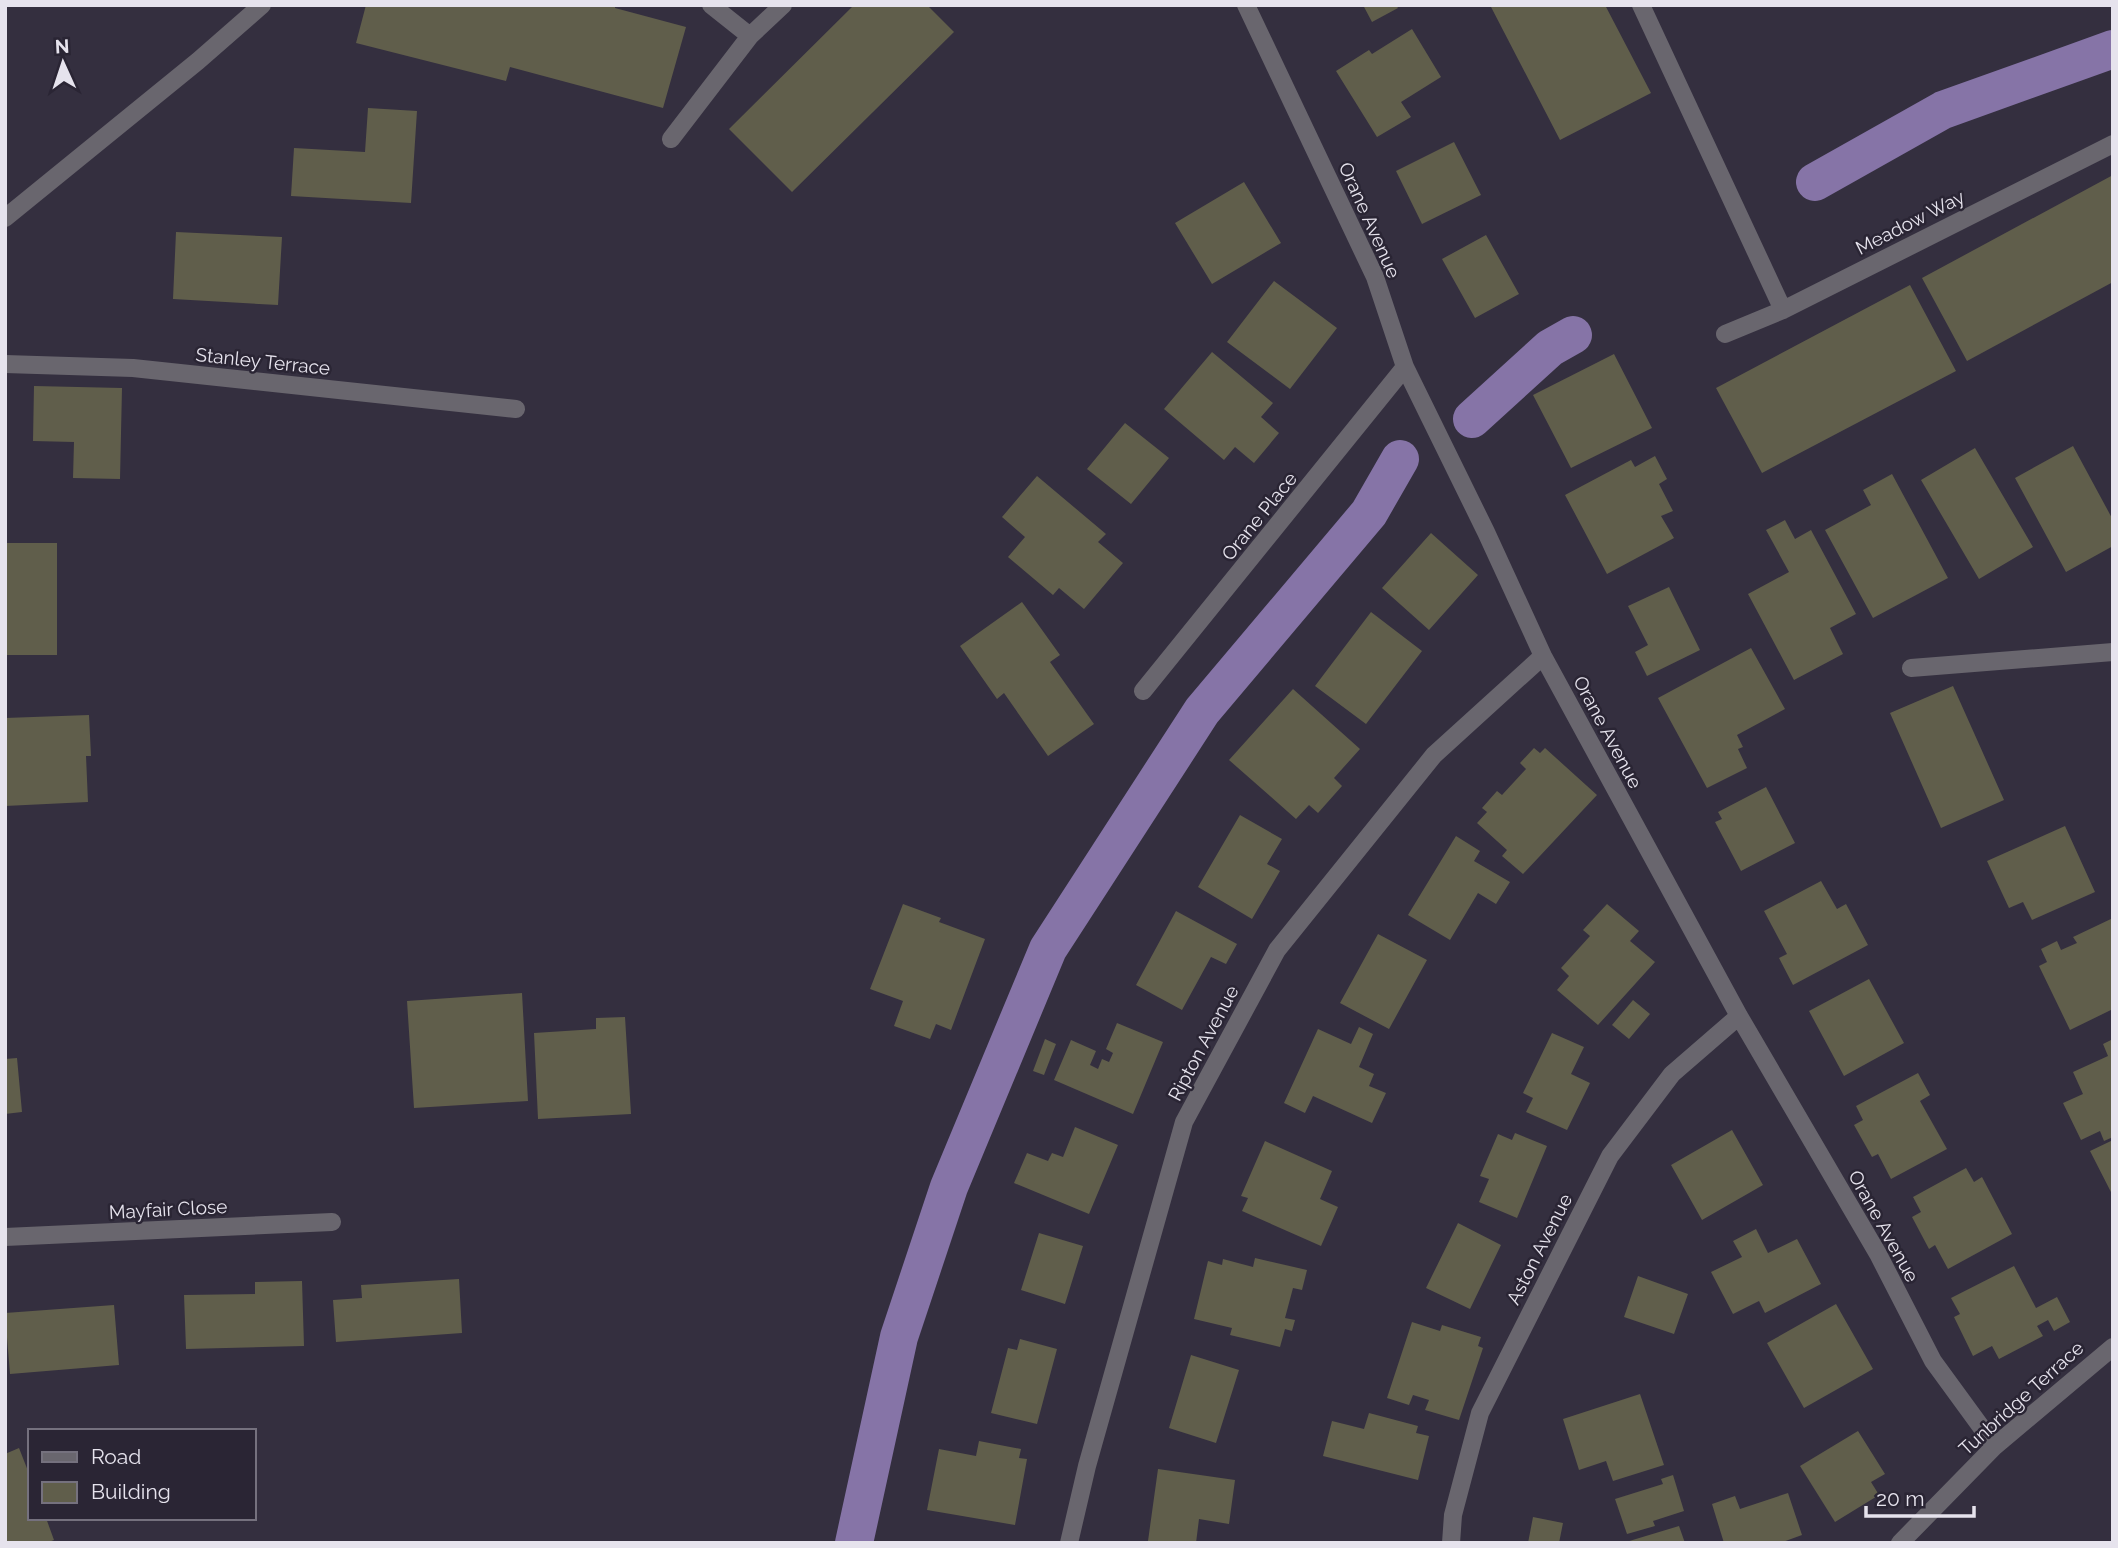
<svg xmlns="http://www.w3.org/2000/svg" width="2118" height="1548" viewBox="0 0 2118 1548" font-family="Raleway,sans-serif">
<rect width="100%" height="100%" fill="#342f3f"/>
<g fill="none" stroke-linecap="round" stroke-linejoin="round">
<path stroke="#8674a7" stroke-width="38" d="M1815,182L1943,110L2113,49
M1472,419L1550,348L1573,335
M854,1543L899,1337L949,1187L1048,949L1202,711L1369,513L1400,459"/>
</g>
<path fill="#605e4b" d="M366,5H615V8L686,27L663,108L510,67L506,81L356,43Z
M854,5H927L954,32L792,192L729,129Z
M1363,5H1396L1398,8L1372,22Z
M1490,5H1605L1651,93L1560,140Z
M1412,29L1441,77L1401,102L1411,117L1377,137L1336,71L1369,50L1372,54Z
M368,108L417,111L411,203L291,196L294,148L365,152Z
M1454,142L1481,195L1422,224L1396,171Z
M2113,175V282L1967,361L1922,278Z
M1244,182L1281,243L1212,284L1175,223Z
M176,232L282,237L278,305L173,299Z
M1486,235L1519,294L1475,318L1442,259Z
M1274,281L1337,328L1290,389L1227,342Z
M1910,285L1956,371L1762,473L1716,388Z
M1212,352L1273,403L1261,417L1279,433L1254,463L1235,447L1224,460L1164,409Z
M1614,354L1652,428L1571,468L1533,395Z
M34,386L122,388L120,479L73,478L74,442L33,441Z
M1125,423L1169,458L1131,504L1087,469Z
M2073,446L2113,520V546L2066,572L2015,478Z
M1975,448L2033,547L1979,579L1921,480Z
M1655,456L1667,479L1659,484L1673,511L1661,516L1674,538L1607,574L1565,495L1631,460L1635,467Z
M1892,474L1948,578L1873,618L1825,530L1871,505L1863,490Z
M1037,476L1106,534L1098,542L1123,563L1084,609L1059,588L1053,595L1008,557L1025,537L1002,517Z
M1785,520L1795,539L1811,530L1856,614L1830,628L1843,654L1794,680L1748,594L1789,572L1766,530Z
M1431,533L1478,575L1429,630L1382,588Z
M5,543H57V655H5Z
M1669,587L1700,650L1647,676L1635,652L1648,645L1628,606Z
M1022,602L1060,655L1050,662L1094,724L1048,756L1004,693L997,699L960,646Z
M1371,612L1422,651L1366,724L1315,686Z
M1751,648L1785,709L1737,735L1743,747L1738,749L1747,768L1707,788L1658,698Z
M1953,686L2004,800L1941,828L1890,713Z
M1293,689L1360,749L1334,778L1342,786L1318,813L1309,805L1296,819L1229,760Z
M89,715L91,756H86L88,802L5,806V718Z
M1534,748L1540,753L1545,748L1597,795L1523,874L1502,856L1507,850L1477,823L1487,812L1482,808L1497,791L1502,795L1526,769L1520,763Z
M1766,787L1795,843L1741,871L1715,822L1722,819L1718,812Z
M1240,815L1282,839L1267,864L1280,871L1252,919L1198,887Z
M2065,826L2095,892L2032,920L2023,902L2009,908L1987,861Z
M1456,836L1480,851L1474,861L1510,882L1496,904L1478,893L1450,940L1408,915Z
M1821,881L1837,909L1846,904L1868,945L1793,985L1779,958L1787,954L1764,911Z
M903,904L941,918L939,922L985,939L951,1030L936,1024L930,1039L894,1026L903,1001L870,989Z
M1607,904L1639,931L1630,941L1655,962L1598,1025L1557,990L1569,976L1561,968L1590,936L1583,930Z
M1176,911L1237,944L1226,964L1211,957L1182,1010L1136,985Z
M2113,918V1009L2070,1030L2039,966L2047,962L2041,949L2057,941L2061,950L2077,943L2073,937Z
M1378,934L1427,960L1389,1029L1340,1003Z
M1869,979L1904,1043L1844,1076L1809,1011Z
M522,993L528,1101L414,1108L407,1001Z
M1633,1000L1650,1014L1629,1039L1612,1025Z
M625,1017L631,1114L538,1119L534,1033L596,1029V1018Z
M1117,1023L1163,1042L1133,1114L1054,1080L1071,1040L1096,1051L1090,1065L1098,1069L1102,1059L1109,1062L1113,1053L1106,1049Z
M1359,1027L1373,1034L1359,1067L1374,1074L1369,1086L1386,1093L1372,1123L1313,1096L1305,1113L1284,1103L1318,1029L1351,1044Z
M1552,1033L1584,1047L1571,1074L1590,1083L1567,1130L1526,1112L1533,1098L1523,1093Z
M1045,1039L1056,1044L1044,1075L1033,1071Z
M2113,1039V1137L2104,1141L2100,1131L2081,1140L2063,1103L2083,1094L2073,1072L2108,1056L2103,1044Z
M17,1058L22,1112L5,1114V1059Z
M1918,1073L1930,1095L1920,1101L1947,1149L1891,1179L1878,1154L1872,1157L1854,1125L1863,1120L1856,1106Z
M1075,1127L1118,1145L1089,1214L1014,1183L1027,1153L1048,1161L1052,1153L1063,1157Z
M1732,1130L1763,1185L1702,1220L1671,1165Z
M1515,1133L1547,1146L1517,1218L1479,1202L1489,1179L1480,1176L1498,1134L1512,1140Z
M2113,1140V1196L2090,1151Z
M1265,1141L1332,1171L1320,1199L1338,1207L1321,1246L1242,1211L1248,1198L1241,1196Z
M1966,1168L1974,1182L1982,1177L2012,1234L1948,1269L1935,1245L1929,1249L1912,1217L1921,1212L1913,1197Z
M1458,1223L1501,1245L1470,1309L1426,1288Z
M1756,1229L1768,1253L1797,1239L1821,1284L1765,1313L1759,1301L1733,1314L1711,1272L1742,1257L1733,1241Z
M1039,1233L1083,1246L1065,1304L1021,1290Z
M1255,1258L1307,1270L1302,1290L1293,1288L1285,1318L1295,1320L1292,1331L1285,1329L1280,1347L1230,1335L1232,1328L1194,1319L1208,1261L1222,1265L1223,1259L1253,1267Z
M2014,1266L2036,1308L2057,1297L2070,1322L2054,1331L2048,1320L2037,1326L2043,1336L1999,1359L1992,1346L1973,1356L1954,1317L1960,1314L1951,1298Z
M1638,1276L1688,1294L1674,1334L1624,1317Z
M459,1279L462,1333L336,1342L333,1300L362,1298L361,1285Z
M302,1281L304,1346L186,1349L184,1295L255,1294V1282Z
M1836,1304L1873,1369L1804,1408L1767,1343Z
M114,1305L119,1365L10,1374L5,1313Z
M1412,1322L1440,1331L1442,1325L1481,1337L1478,1346L1483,1348L1459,1420L1425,1410L1429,1400L1413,1395L1409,1405L1387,1398Z
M1020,1339L1057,1349L1037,1424L991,1413L1008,1348L1017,1350Z
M1191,1355L1239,1370L1216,1443L1169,1428Z
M1640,1394L1664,1465L1613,1481L1606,1461L1579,1470L1563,1419Z
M1369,1413L1418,1426L1416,1433L1429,1436L1418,1480L1323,1456L1332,1421L1364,1429Z
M1858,1431L1885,1474L1871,1482L1879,1495L1835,1522L1800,1466Z
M979,1441L1021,1449L1019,1458L1027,1459L1015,1525L927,1510L939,1449L976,1456Z
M19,1448L30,1476V1518H46L54,1540L46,1543H5V1454Z
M1158,1469L1235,1480L1229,1524L1199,1519L1196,1543L1148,1541Z
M1673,1475L1684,1511L1653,1521L1655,1526L1627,1534L1615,1499L1663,1484L1661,1479Z
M1788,1493L1802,1535L1780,1543H1724L1712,1504L1735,1496L1740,1509Z
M1533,1517L1563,1523L1559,1543H1528Z
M1679,1526L1685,1543H1626V1542Z"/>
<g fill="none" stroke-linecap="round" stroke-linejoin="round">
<path stroke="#69666e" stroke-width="18" d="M1246,5L1375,277L1405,367L1486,532L1543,656L1739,1016L1878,1254L1933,1361L1995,1446
M1641,5L1783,310
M750,36L783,5
M671,139L750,36L711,5
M5,218L198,61L262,5
M1725,334L1783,310L2113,144
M5,364L133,368L516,409
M1911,668L2113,652
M1143,691L1405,367
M5,1237L332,1222
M1069,1543L1087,1466L1184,1122L1277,950L1434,755L1543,656
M1451,1543L1453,1515L1480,1413L1610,1156L1672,1074L1739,1016
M1900,1543L1995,1446L2113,1347"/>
</g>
<g text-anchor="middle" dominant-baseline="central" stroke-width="5" stroke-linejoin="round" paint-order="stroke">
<g font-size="19" fill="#e6e3ed" stroke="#2a2534">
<text transform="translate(1370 220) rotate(66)">Orane Avenue</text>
<text transform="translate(1910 222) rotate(-27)">Meadow Way</text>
<text transform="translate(263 361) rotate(6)">Stanley Terrace</text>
<text transform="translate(1259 516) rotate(-51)">Orane Place</text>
<text transform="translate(1608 732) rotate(62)">Orane Avenue</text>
<text transform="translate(1203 1043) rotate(-62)">Ripton Avenue</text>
<text transform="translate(168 1209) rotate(-3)">Mayfair Close</text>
<text transform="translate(1884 1226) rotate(61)">Orane Avenue</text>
<text transform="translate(1539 1249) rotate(-63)">Aston Avenue</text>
<text transform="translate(2021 1398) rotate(-42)">Tunbridge Terrace</text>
</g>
</g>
<rect width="2118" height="1548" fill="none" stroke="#e6e3ed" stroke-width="14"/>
<rect x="28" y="1429" width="228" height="91" fill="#2a2534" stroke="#75717e" stroke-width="2"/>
<rect x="42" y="1452" width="35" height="10" fill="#69666e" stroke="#75717e" stroke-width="2"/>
<text x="91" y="1464" font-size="21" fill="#e6e3ed">Road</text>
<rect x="42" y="1482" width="35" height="21" fill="#605e4b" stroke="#75717e" stroke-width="2"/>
<text x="91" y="1499" font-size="21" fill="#e6e3ed">Building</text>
<g transform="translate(63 63) rotate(357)" stroke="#2a2534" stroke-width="5" paint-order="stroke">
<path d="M0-5L12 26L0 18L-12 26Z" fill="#e6e3ed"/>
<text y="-10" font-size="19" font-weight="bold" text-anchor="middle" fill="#e6e3ed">N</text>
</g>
<path d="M1866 1506v10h108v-10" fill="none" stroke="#e6e3ed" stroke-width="3.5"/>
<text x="1876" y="1506" font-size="21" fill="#e6e3ed" stroke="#2a2534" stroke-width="5" paint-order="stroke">20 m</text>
</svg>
